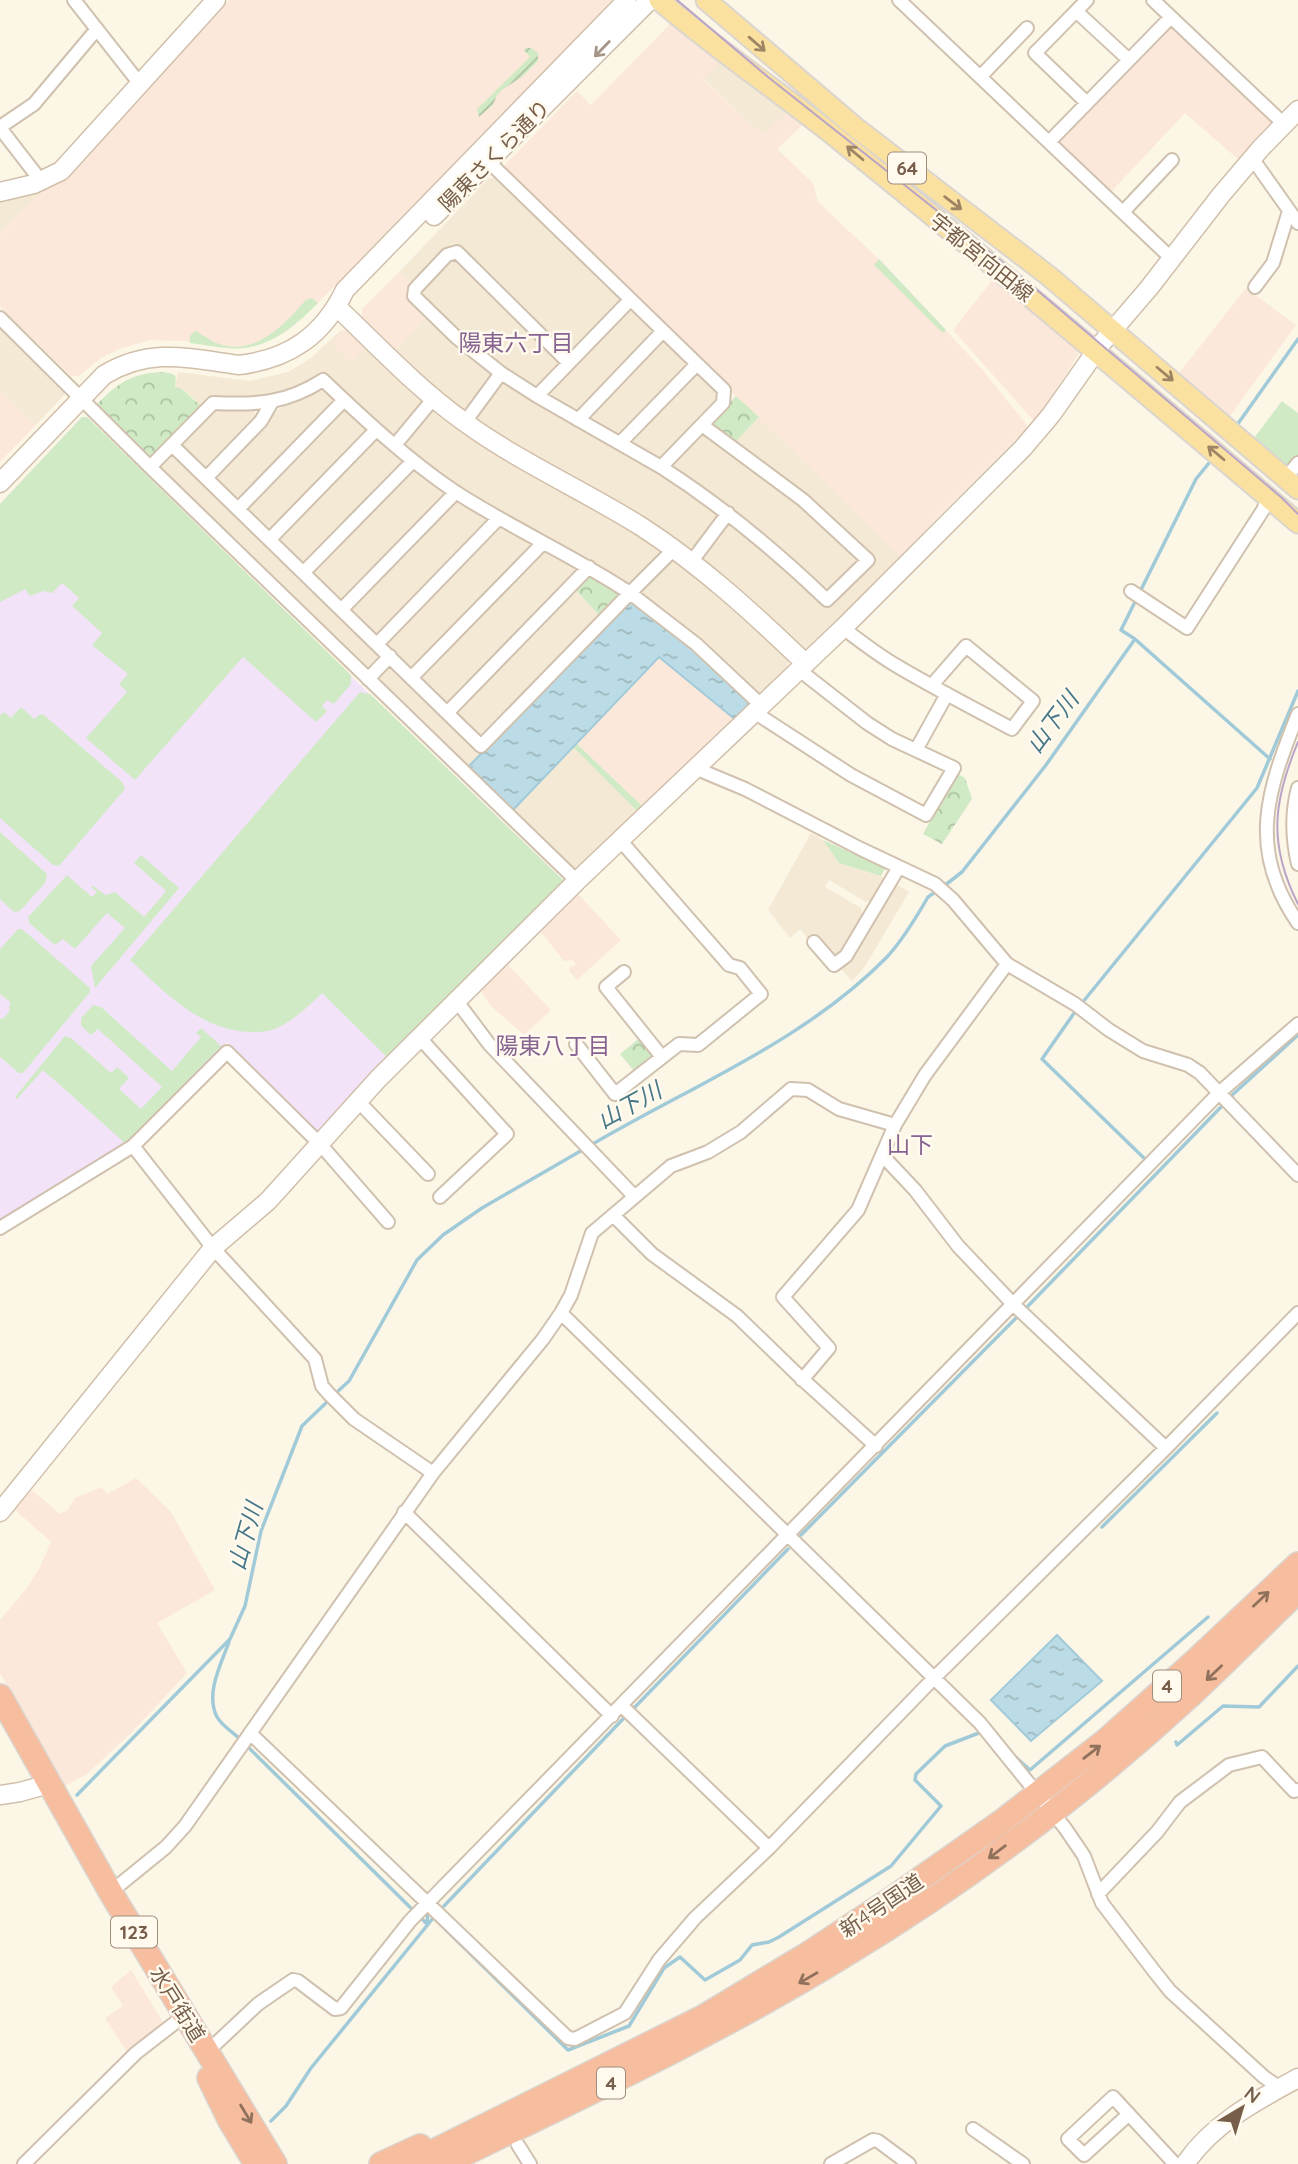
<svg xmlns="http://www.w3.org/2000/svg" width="1298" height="2164" viewBox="0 0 1298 2164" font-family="Quicksand,'Noto Sans JP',sans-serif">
<defs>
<pattern id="park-crowns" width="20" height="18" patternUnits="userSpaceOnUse" patternTransform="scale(1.75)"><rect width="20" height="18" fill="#d0eac5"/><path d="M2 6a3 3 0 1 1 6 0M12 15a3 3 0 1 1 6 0" fill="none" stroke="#adc1a2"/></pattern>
<pattern id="garden-furrows" width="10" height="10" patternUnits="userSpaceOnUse" patternTransform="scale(1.75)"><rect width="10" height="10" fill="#d0eac5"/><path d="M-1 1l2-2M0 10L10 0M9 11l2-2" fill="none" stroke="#adc1a2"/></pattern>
<pattern id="water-ripples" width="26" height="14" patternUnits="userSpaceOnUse" patternTransform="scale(1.75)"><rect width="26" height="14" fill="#bbdce6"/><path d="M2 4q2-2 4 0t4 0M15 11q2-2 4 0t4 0" fill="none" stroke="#9db6bc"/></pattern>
</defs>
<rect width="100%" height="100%" fill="#fcf6e7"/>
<path fill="#f4e9d5" d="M697,43L739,76L789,111L764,136L703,78Z
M489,178H498L619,296L620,302L572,352L566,353L453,243L412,285L399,272Z
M39,192L42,193L0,233V202Z
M458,259L559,360V366L539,389L531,388L474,346L421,295L422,288L449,260Z
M626,310H633L653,329L652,336L579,413L548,399L547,392Z
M428,315L490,370L492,377L468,409H463L395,351Z
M0,326L65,392L64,395L36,425L0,389Z
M340,331H348L421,398V406L398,433L389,435L323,374L279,396L202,407L183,389L175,387L178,372L250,381L288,372L311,358Z
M666,341L687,362V367L622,435L615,436L590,422L589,416L659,343Z
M694,374H700L720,392L719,401L662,459H655L632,446V437Z
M505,381L657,469L719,511V519L697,547H688L630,510L523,451L478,420L477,413L500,383Z
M320,388H324L334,396L333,404L241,497L234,498L216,481L217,473L280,408Z
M219,408L254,411L257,419L210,467H202L183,449V441L212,410Z
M346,408L367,428L366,435L274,529H266L248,511L249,505L340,410Z
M435,410L470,437L512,465L641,537L659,550V557L633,583H625L447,481L404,448L405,440L429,412Z
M759,417L902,558L811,650L802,648L732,583L704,561L703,553L726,523L733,522L827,605L875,561L808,497L736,441Z
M707,433L778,485L857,556V564L830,590L823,589L760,532L673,470V462L698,434Z
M380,440L403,458V465L307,564L300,563L281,544V534L373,441Z
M177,455L380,652V659L372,667H364L162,470V464L170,456Z
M417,469L445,490V495L345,598H337L314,576L316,567L411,471Z
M458,499L487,516L486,523L380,633H373L351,612L353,604L454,501Z
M506,527L530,541L531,548L416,668H410L387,647L389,638L497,528Z
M549,552L576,566L574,574L452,701L444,702L423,681V673L542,553Z
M675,560L715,592L789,661L787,671L762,695H754L642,595V588L668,561Z
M574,588L601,617L486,735H478L458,716L459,708Z
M386,665L394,666L483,752L468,767L379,681L380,673Z
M573,747L638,812L577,871L513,810Z
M811,833L823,840L839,863L881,876L886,880L874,900L866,902L829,880L825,887L861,908L864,918L840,954L835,955L812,944L800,929L790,938L768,910Z
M894,883L909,892L864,968L852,981L842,970V965Z"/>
<path fill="#fce8db" d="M229,0H612L313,308L284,333L264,343L244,348L184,341L151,340L119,349L101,358L79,376H71L0,307V233L48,187L69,178Z
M670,24L697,43L717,64L703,79L763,135L789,111L805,123L777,149L813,183L818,202L883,263L981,368L1026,424L1027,428L934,521L902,558L502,168L577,91L591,105Z
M1174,25L1275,122L1239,160L1185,113L1110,193L1058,145L1059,139L1169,26Z
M399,272L412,285L405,293L428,315L395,351L362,319V309Z
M993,279L1077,350L1078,355L1035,422L953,330Z
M1246,288L1296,325L1230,416L1179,373Z
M344,329L365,349L352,363L331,343Z
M0,389L36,425L0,462Z
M659,657L737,721L643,807L576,743Z
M578,894L621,940L577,980L569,971L570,967L576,965L573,960L564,961L541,932Z
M507,964L551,1010L524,1035L492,1007L480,990Z
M136,1478L171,1512L215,1590L157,1623L187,1673L131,1733L87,1774L63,1787L0,1673V1620L27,1588L40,1567L51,1542L14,1509L32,1490L60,1514L68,1510L75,1498L102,1487L107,1494Z
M131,1970L164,2024L129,2055L105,2018L123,2006L111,1987Z"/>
<path fill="#f3e3f9" d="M82,417L565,882L535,913L513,930L388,1058L321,1132L312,1131L227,1042L126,1148L0,1225V504Z"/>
<path fill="#d0eac5" d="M879,259L946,330L943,333L874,265Z
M312,298L318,303C298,323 275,344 245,348C227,350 207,345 190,343V336L195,331C203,334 210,341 219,344C257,356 283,325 306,300Z
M1282,401L1298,413V458L1288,468L1254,438Z
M82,417H87L351,675V684L334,704L327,700L322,706L327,711L316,722L243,657L135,780L86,738L127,692L119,684L128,674L92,645L102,633L72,606L79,598L62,583L52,593L43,591L30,596L25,589L0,602V504Z
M360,692L370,694L565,882L535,913L513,930L388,1058L322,993C308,1007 293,1021 275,1029C270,1031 264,1031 259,1032C205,1035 166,994 130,960Z
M21,707L34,719L40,714L44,715L122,782L125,789L59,866L53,865L0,818V715L4,712L11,718Z
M576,743L643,807L638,812L573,747Z
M0,832L47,874L45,883L20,911L14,912L0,899Z
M823,840L885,868L881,876L839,863Z
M141,855L179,888L95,988L91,966L125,928L107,913L75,949L63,939L55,945L29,923L28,917L67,875L92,897L97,892L91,887L93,886L106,895L115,892L144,917L166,891L134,863Z
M18,929H22L90,988V992L23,1073H19L0,1057V1019L4,1018L9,1012L10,1002L0,994V949Z
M93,1005L101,1007L172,1071L201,1037L196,1033L201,1028L221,1046L126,1144L43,1070L17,1099L15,1097L65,1036L71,1038L111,1073L117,1067L129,1078L119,1089L141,1109L162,1087L98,1029L91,1035L81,1026V1018Z"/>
<path fill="url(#park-crowns)" d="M163,372L173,374L176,377L175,387L182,389L202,407L154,457H149L99,409L98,403C119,382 133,373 163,372Z
M736,396L759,417L736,441L714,426V419Z
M594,574L619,591L618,599L601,617L574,588L587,575Z
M956,773L965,778L972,799L942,844L923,834Z
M641,1037L653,1052L652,1058L635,1072L620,1054Z"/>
<path fill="url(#garden-furrows)" d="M526,48H531L538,53V61L522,77L503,89L497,95L493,105L479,117L477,109L530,57L524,50Z"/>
<path fill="url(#water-ripples)" stroke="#a1cad8" stroke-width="2" d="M636,602L689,644L748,702V710L737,721L659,657L513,810L468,767L630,603Z
M1057,1635L1102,1681L1031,1741L991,1700Z"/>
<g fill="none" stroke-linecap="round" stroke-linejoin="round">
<path stroke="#a1cad8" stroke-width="3.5" d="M1237,425L1298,339
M1136,640L1270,759
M944,886L962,872L1046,765L1135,639L1121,630L1196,479L1209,463
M1082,1003L1257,788L1298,691
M1077,1009L1042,1059L1148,1162
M1230,1097L1298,1035
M591,1145C691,1086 803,1042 886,958C903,940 916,918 928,897L938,890
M1028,1306L1221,1107
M335,1394L349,1381L417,1260L443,1235L482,1208L584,1149
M1102,1527L1217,1413
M801,1535L1016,1318
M229,1642C221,1664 205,1694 217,1717C222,1726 234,1733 241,1740
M635,1707L788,1549
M1176,1742L1177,1745L1223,1706L1259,1707L1298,1666
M247,1746L427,1924
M1013,1755L1030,1770L1208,1617
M77,1795L230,1639L245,1606L261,1531L302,1426L329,1400
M444,1906L623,1719
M435,1919L568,2050L629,2026L664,1968L680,1957L705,1980L740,1960L752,1945L769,1942L779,1937L891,1866L941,1806L915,1780L916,1774L945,1746L984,1731
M427,1924L428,1909
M271,2121L286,2106L311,2068L434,1917"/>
<g stroke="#d0c1af" stroke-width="16">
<path id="street" d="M74,0L140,84
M899,0L1171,258
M1153,0L1284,124
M1076,11L1129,60
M981,76L1027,28
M1087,103L1035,53L1087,0
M0,127L34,104L97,29
M0,128L41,181
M1049,142L1171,17
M1252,158L1298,223
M488,161L724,390L723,403L661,467C722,506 775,550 827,600L868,560L803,500L702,425
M1123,212L1172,160
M1255,287L1273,263L1289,211
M0,318L150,467L577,881
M501,373L456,337L414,296L415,289L447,255L457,252L569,363
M537,396L630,300
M578,420L663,331
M465,422L501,373L537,396L661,467
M620,443L697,364
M172,445L481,746L630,593L696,644L761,705
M395,445L434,398
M150,467L213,403C256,405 286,404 323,380C365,420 407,459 454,491C511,528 574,556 630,593L674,549
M206,478L261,421L272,402
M1286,478L1298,463
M238,509L344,400
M270,539L376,430
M692,561L728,513
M304,572L413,461
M1131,591L1187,628L1263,510L1268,498
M342,609L456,492
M843,628C860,641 878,655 897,666C934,688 973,708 1012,729L1033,701L966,646L932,685
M377,644L499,518
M412,677L543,543
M368,679L390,656
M448,712L589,567
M754,712L851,775L926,815L954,768L892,739L867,723L798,669
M1298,714C1267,791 1247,849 1298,923
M916,750L947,694
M695,768L745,789L861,849L935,884L953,900L1007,964L1075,1004L1109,1030L1143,1051L1188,1065L1200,1073L1298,1175
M1298,788C1291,814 1292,838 1298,864
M814,942L834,965L846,956L899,867
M624,972L606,987L662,1057
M456,1000L489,1044L634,1196
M419,1037L507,1134L440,1197
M576,1044L615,1094L679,1044L698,1045L761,994L740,968L729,965L620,840
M358,1101L428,1174
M133,1146L213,1248L315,1359L322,1386L329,1394L354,1419L433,1473
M882,1155L915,1190L958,1246L1014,1305L1166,1448
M613,1215L652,1254L737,1316L800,1377L876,1446
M0,1228L133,1146L227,1052L320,1144L388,1222
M561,1313L980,1723L1065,1828L1084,1856L1102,1903L1154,1971L1170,1991L1264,2077L1280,2088
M802,1380L829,1348L783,1297L858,1210L895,1125
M404,1512L612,1716
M622,1706L769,1848
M250,1733L568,2038L575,2039L625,2013L659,1960L695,1918L769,1848L934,1678L1166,1448L1298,1313
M1098,1894L1157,1832L1180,1802L1229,1765L1262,1757L1294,1791L1298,1790
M107,1895L166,1847L185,1826L433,1473L543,1339L561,1313L571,1295L592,1233L671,1166L708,1152L741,1132L791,1089L808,1090L839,1109L895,1125L925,1075L1007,964
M207,2052L258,2004L293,1980L298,1981L335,2009L341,2008L410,1921L1220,1092L1298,1024
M1129,2114L1084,2155L1068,2139L1113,2097L1175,2164
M973,2129L1023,2164
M518,2145L530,2164
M24,2164L136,2053L185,2015
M831,2164L873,2140L878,2141L909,2164"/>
</g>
<g stroke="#d1bfaa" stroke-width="21">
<path id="secondary" d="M0,192L34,184L61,171L216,0
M434,216L650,0
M337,307C378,346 417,388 463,421C519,462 583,490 642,527C702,566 753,613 805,663
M0,483L104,375C150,347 189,358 239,365C289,359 323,336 345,290L627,0
M0,1512L213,1248L268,1201L378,1079L577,881L843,628L1023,448L1051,415L1101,344L1149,288L1221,195L1261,148L1298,110
M0,1795L20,1792L49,1784
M1185,2164C1213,2123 1256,2101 1298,2078"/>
</g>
<g stroke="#dbd5d0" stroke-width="23">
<path id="primary" d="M659,0C718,51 783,94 843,143C997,267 1147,395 1298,523
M706,0L855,127L1050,277L1298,489"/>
</g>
<g stroke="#dbd5d0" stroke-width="26">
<path id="highway" d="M0,1696L111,1893L275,2164
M209,2078L230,2121L256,2164
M381,2164L420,2146
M408,2164L703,2017L806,1955L897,1895L1001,1822L1105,1741L1195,1661L1298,1564
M444,2164C579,2098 715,2035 842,1957C966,1882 1085,1793 1192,1694C1228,1660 1263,1625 1298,1591"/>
</g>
<use href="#street" stroke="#fff" stroke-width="12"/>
<use href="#secondary" stroke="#fff" stroke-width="18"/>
<use href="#primary" stroke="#fae1a0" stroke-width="19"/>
<use href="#highway" stroke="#f6bd9e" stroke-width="23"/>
<path stroke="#baa4c6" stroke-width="2" d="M677,0L768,77L1031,285L1282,498L1298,514
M1298,742C1273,802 1268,844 1298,904"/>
</g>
<defs><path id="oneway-shaft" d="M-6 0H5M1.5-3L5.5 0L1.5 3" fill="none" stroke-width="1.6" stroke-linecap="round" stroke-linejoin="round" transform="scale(1.75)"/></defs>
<g stroke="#9e8564">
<use href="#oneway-shaft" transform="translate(757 44) rotate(41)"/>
<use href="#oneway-shaft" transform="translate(855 153) rotate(-140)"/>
<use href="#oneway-shaft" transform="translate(953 203) rotate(37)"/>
<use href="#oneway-shaft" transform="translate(1165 374) rotate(40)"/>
<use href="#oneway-shaft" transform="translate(1216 453) rotate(-140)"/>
</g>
<use stroke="#a6968a" href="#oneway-shaft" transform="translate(602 49) rotate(134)"/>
<g stroke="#90715c">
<use href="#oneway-shaft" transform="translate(1261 1599) rotate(-43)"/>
<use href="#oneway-shaft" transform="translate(1214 1673) rotate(136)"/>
<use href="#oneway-shaft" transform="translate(1092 1752) rotate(-38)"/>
<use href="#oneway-shaft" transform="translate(997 1852) rotate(143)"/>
<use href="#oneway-shaft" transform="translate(808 1978) rotate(150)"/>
<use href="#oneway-shaft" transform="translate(246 2114) rotate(59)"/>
</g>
<g text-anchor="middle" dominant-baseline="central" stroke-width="5" stroke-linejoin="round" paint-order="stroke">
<g fill="#fffaed" stroke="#9f8d7c" stroke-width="2">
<rect x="888" y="152.5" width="38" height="31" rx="5"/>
<rect x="1153" y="1670.5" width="28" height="31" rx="5"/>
<rect x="111" y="1916.5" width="46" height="31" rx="5"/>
<rect x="597" y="2067.5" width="28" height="31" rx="5"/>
</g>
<g font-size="19" font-weight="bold" fill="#765e4b">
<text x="907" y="168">64</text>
<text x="1167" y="1686">4</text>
<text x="134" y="1932">123</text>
<text x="611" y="2083">4</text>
</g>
<g font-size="21" fill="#765e4b" stroke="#fffaed">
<text transform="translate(494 155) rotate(-45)">陽東さくら通り</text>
<text transform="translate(982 257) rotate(39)">宇都宮向田線</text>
<text transform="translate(881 1905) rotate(-34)">新4号国道</text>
<text transform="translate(178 2004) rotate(58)">水戸街道</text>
</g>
<g font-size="23" fill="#876392" stroke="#fffaed">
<text x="516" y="342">陽東六丁目</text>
<text x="553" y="1045">陽東八丁目</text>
<text x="910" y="1144">山下</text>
</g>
<g font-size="23" font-style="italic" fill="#457789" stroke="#fffaed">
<text transform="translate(1052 722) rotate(-53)">山下川</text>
<text transform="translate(629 1105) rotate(-29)">山下川</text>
<text transform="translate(245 1536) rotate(-74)">山下川</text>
</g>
</g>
<g transform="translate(1242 2108) rotate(38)" stroke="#fffaed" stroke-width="5" paint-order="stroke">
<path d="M0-5L12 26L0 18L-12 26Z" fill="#765e4b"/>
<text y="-10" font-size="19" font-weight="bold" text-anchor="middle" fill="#765e4b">N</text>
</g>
</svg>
